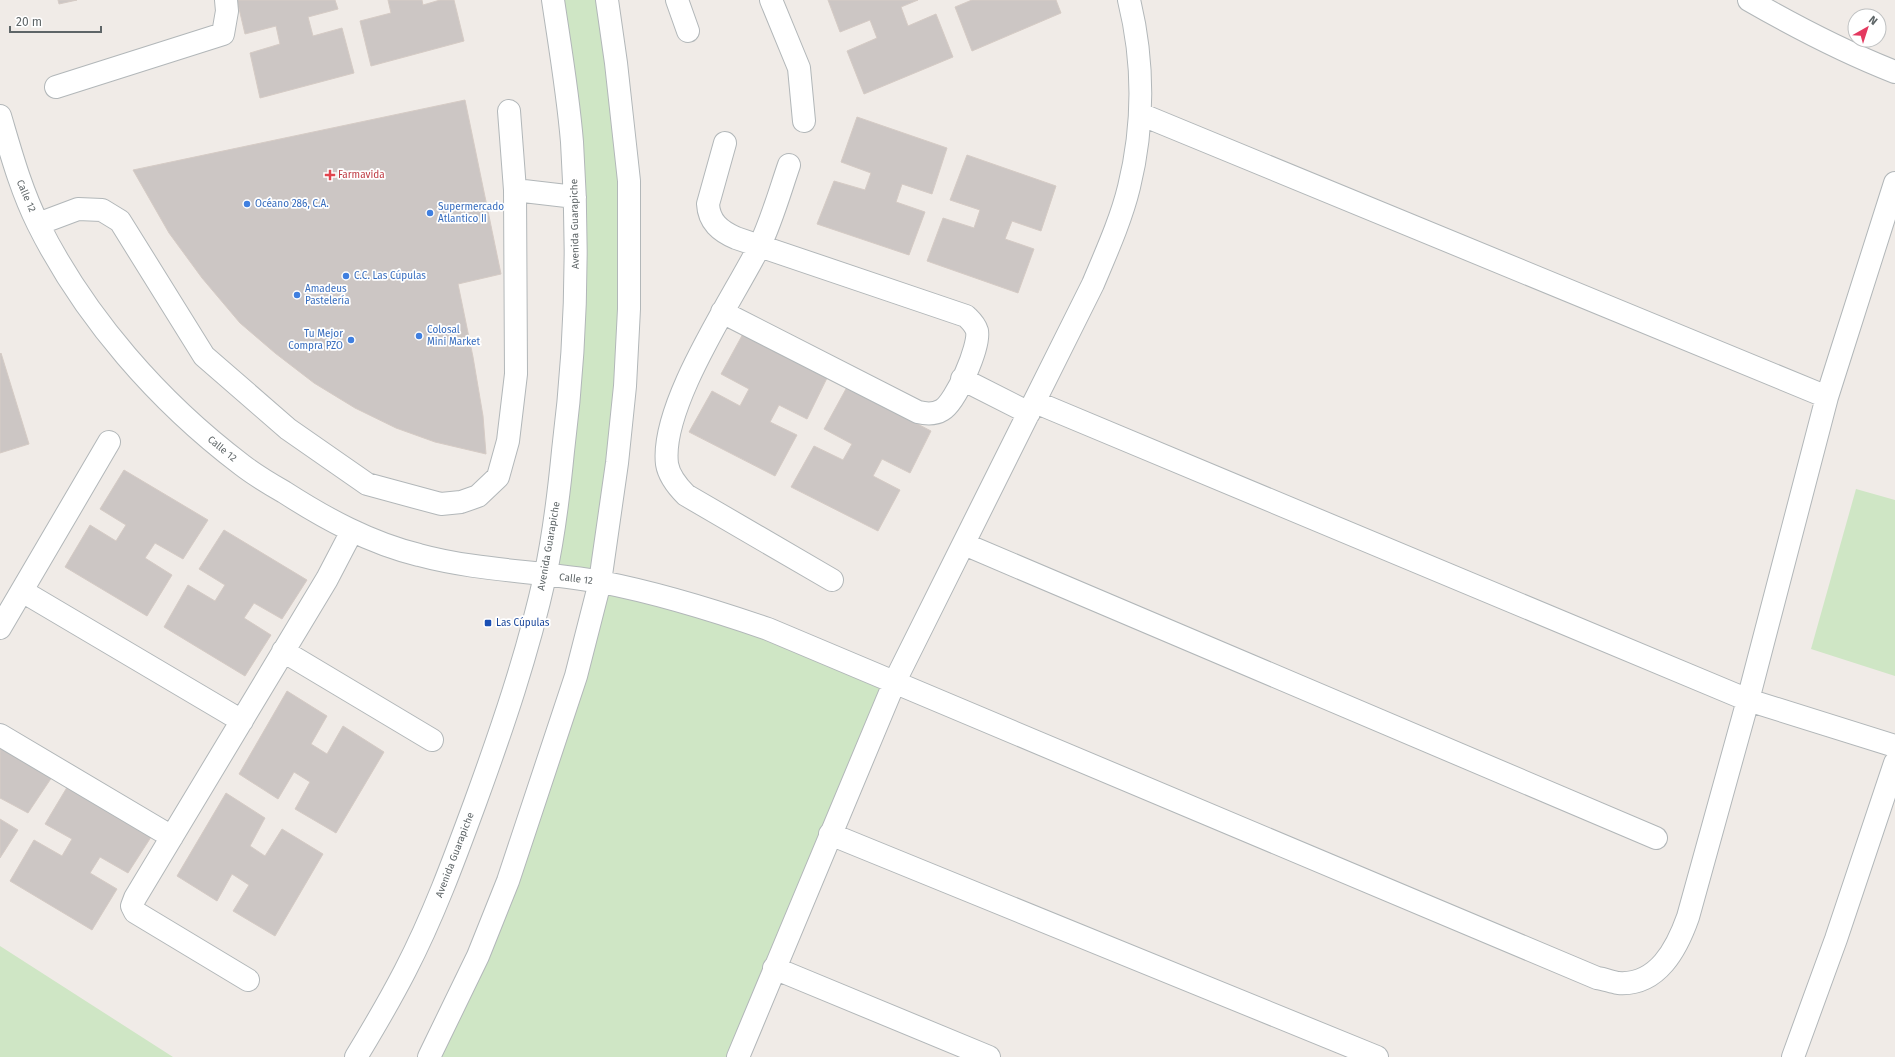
<svg xmlns="http://www.w3.org/2000/svg" width="1895" height="1057" viewBox="0 0 1895 1057" font-family="'Fira Sans',sans-serif">
<rect width="100%" height="100%" fill="#f0ebe7"/>
<path fill="#cfe6c5" d="M553,0H607L629,181L600,582L895,681L738,1057H429L478,956L599,582L545,575L575,316Z
M1856,489L1895,500V676L1811,649Z
M0,946L173,1057H0Z"/>
<path fill="#ccc6c4" stroke="#d5cbc5" d="M58,0H77L59,4Z
M237,0H335L338,9L308,17L313,36L342,28L354,73L260,98L250,53L280,44L276,26L245,34Z
M388,0H422L423,5L440,0H454L464,41L371,66L360,21L391,13Z
M828,0H918L901,7L908,26L936,14L953,57L864,94L847,51L877,38L870,20L840,32Z
M972,0H1056L1061,13L972,51L955,7Z
M465,100L501,274L458,284L473,357L483,416L486,454L435,442L396,428L355,408L314,383L275,353L240,323L202,278L169,233L133,170Z
M857,117L947,148L932,194L902,184L896,202L925,212L909,255L817,224L834,181L865,190L871,173L841,162Z
M967,155L1056,186L1041,231L1012,221L1005,239L1034,249L1018,293L927,261L943,218L974,228L980,210L950,200Z
M744,332L828,376L807,419L779,405L770,422L797,435L775,476L689,432L712,391L740,406L749,389L721,374Z
M1,353L29,444L0,453V354Z
M847,387L931,431L910,473L882,459L873,476L900,490L878,531L791,487L814,446L843,460L852,444L824,429Z
M124,470L208,520L183,559L155,543L145,558L172,575L147,616L65,567L90,525L116,541L126,525L100,509Z
M224,530L307,580L282,619L254,603L244,618L271,635L245,676L164,627L188,585L215,601L225,585L199,569Z
M287,691L327,716L311,744L327,754L343,726L384,752L336,833L295,809L310,782L294,772L278,799L239,774Z
M0,743L54,774L28,813L0,798Z
M69,784L153,834L128,873L100,857L90,873L117,889L92,930L10,881L34,840L62,856L72,839L45,824Z
M226,793L265,818L250,846L265,856L282,829L323,854L275,936L233,911L249,885L232,874L217,901L177,876Z
M0,819L18,830L0,858Z"/>
<g fill="none" stroke-linecap="round" stroke-linejoin="round">
<g stroke="#b2b7b9" stroke-width="24">
<path id="minor" d="M677,0L688,31
M771,0L799,68L804,121
M1749,0C1796,27 1844,52 1895,72
M56,87L223,34L227,11L226,0
M1140,114L1827,397
M0,116C11,153 21,190 38,224C85,318 159,402 242,465C255,475 270,484 284,492C326,519 370,543 419,555C478,571 540,571 601,582C658,593 713,610 768,629L1597,978C1604,979 1612,982 1618,983C1658,986 1677,948 1688,917L1748,700L1827,397L1895,183
M789,165C780,191 771,223 759,247C732,300 660,406 667,464C669,476 677,486 686,495L832,580
M515,190L575,197
M38,224L78,209L102,210L120,221L204,356L288,429L367,484L441,504L461,502L478,496L498,477L508,441L516,374L515,190L509,111
M722,312L918,412C926,414 934,415 942,410C956,402 980,346 977,331C975,324 970,320 966,316L736,238C720,231 709,222 708,204L725,143
M962,379L1029,413
M1035,402L1748,700L1895,746
M964,544L1656,838
M22,591L242,721
M0,628L109,442
M283,651L432,740
M0,735L172,837
M830,834L1377,1057
M774,968L989,1057
M248,980L135,912L132,906L135,898L327,579L352,531
M356,1057C373,1029 390,1000 405,971C433,917 454,860 475,803C502,729 528,653 545,576C554,535 559,492 563,451C576,348 579,245 572,142C568,94 560,47 553,0
M429,1057L478,956L508,881L576,676L600,582L617,463L625,386L629,309V181L616,63L607,0
M738,1057L895,681L1093,284C1106,253 1121,220 1129,187C1144,126 1144,61 1129,0
M1793,1057L1836,939L1895,763"/>
</g>
<use href="#minor" stroke="#fff" stroke-width="22"/>
</g>
<path fill="#e0444e" stroke="#fff" stroke-width="1.5" d="M328 169h4v4h4v4h-4v4h-4v-4h-4v-4h4z"/>
<g fill="#3f7fe0" stroke="#fff" stroke-width="1.5">
<circle cx="247" cy="204" r="4"/>
<circle cx="430" cy="213" r="4"/>
<circle cx="346" cy="276" r="4"/>
<circle cx="297" cy="295" r="4"/>
<circle cx="419" cy="336" r="4"/>
<circle cx="351" cy="340" r="4"/>
</g>
<rect fill="#1a4fb4" stroke="#fff" stroke-width="1.5" x="484" y="619" width="8" height="8" rx="2"/>
<g text-anchor="middle" dominant-baseline="central" stroke-width="3.5" stroke-linejoin="round" paint-order="stroke">
<g font-size="10" fill="#be3a42" stroke="#fff" text-anchor="start">
<text x="338" y="175">Farmavida</text>
</g>
<g font-size="10" fill="#5e6567" stroke="#fff">
<text transform="translate(26 196) rotate(67)">Calle 12</text>
<text transform="translate(575 224) rotate(-91)">Avenida Guarapiche</text>
<text transform="translate(222 449) rotate(39)">Calle 12</text>
<text transform="translate(549 546) rotate(-80)">Avenida Guarapiche</text>
<text transform="translate(576 579) rotate(7)">Calle 12</text>
<text transform="translate(455 855) rotate(-69)">Avenida Guarapiche</text>
</g>
<g font-size="10" fill="#366cbe" stroke="#fff" text-anchor="start">
<text x="255" y="204">Océano 286, C.A.</text>
<text x="438" y="207">Supermercado<tspan x="438" dy="12">Atlantico II</tspan></text>
<text x="354" y="276">C.C. Las Cúpulas</text>
<text x="305" y="289">Amadeus<tspan x="305" dy="12">Pastelería</tspan></text>
<text x="427" y="330">Colosal<tspan x="427" dy="12">Mini Market</tspan></text>
<text x="343" y="334" text-anchor="end">Tu Mejor<tspan x="343" dy="12">Compra PZO</tspan></text>
</g>
<g font-size="10" fill="#164399" stroke="#fff" text-anchor="start">
<text x="496" y="623">Las Cúpulas</text>
</g>
</g>
<g transform="translate(1867 28) rotate(39)"><circle r="19" fill="#ffffff" stroke="#bfc1c2"/>
<path d="M0-3L7 15L0 10L-7 15Z" fill="#e4395f"/>
<text y="-6" font-size="11" font-weight="bold" text-anchor="middle" fill="#5e6567">N</text>
</g>
<path d="M10 26v6h91v-6" fill="none" stroke="#5e6567" stroke-width="2"/>
<text x="16" y="26" font-size="12" fill="#5e6567" stroke="#ffffff" stroke-width="3" paint-order="stroke">20 m</text>
</svg>
